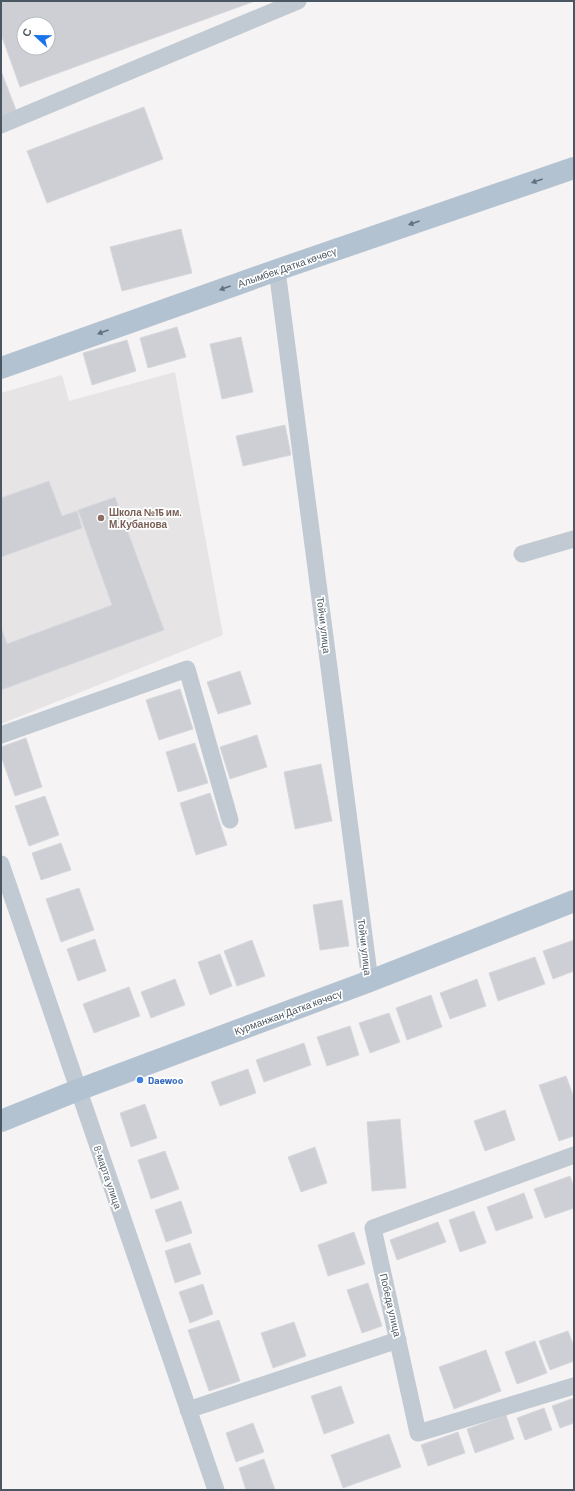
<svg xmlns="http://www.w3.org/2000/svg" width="575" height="1491" viewBox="0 0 575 1491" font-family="Barlow,sans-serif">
<rect width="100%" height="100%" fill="#f5f3f3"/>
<path fill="#e6e4e5" d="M175,372L223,635L1,724V393L62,375L69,401Z"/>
<path fill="#cdcfd5" stroke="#d7d9de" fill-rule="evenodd" d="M1,1H255L20,87L1,34ZM24,24H48V48H24Z
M1,71L16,110L1,116Z
M144,107L163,159L47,203L27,151Z
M181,229L192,273L122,291L110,247Z
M177,327L186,357L148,368L140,338Z
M241,337L253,392L222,399L210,344Z
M127,340L136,371L92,385L83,353Z
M285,425L291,455L243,466L236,436Z
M49,481L62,516L77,511L82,528L1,557V498Z
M115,497L164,630L1,690V627L7,644L112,605L78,510Z
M240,671L251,704L218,714L207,682Z
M180,689L193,729L159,740L146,700Z
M257,735L267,767L230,779L220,747Z
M26,738L42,787L15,796L1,756V747Z
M195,743L208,783L178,792L166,752Z
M321,764L332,821L295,829L284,772Z
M210,793L227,845L196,855L180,803Z
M45,796L59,835L29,846L15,806Z
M61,843L71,870L41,880L32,853Z
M79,888L94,930L61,942L46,899Z
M342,900L349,946L320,950L313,905Z
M95,939L106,971L78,981L67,949Z
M252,940L265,976L237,986L224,951Z
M574,940V971L553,979L543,951Z
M220,954L232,986L210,995L198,962Z
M535,957L545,984L498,1001L489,973Z
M175,979L185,1005L151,1018L141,992Z
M477,979L486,1006L450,1019L440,993Z
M129,987L140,1016L94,1033L83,1004Z
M431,995L442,1027L407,1040L396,1008Z
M389,1013L400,1042L370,1053L359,1023Z
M350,1026L359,1055L327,1066L317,1037Z
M304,1043L311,1065L264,1082L256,1060Z
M248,1069L256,1093L220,1106L211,1082Z
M566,1076L574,1098V1136L559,1141L539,1085Z
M145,1104L157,1138L131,1147L120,1113Z
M505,1110L515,1140L485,1151L474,1121Z
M400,1119L406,1188L372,1191L367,1122Z
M315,1147L327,1183L301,1192L288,1157Z
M165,1151L179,1189L151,1199L138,1160Z
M570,1176L574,1187V1208L545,1218L534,1189Z
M524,1193L533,1218L496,1231L487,1207Z
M181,1201L192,1233L166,1242L155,1210Z
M474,1211L486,1243L460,1252L449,1220Z
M438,1222L446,1242L397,1260L390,1240Z
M354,1232L365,1264L328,1276L318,1245Z
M190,1243L201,1274L175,1283L165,1251Z
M368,1283L382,1326L362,1333L347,1290Z
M203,1284L213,1314L190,1323L179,1292Z
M219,1320L240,1381L209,1391L188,1330Z
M294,1322L306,1356L273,1368L261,1333Z
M568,1331L574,1347V1361L550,1370L539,1341Z
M535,1341L547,1373L517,1384L505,1352Z
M486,1350L501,1391L454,1409L439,1367Z
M341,1386L354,1423L324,1434L311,1396Z
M574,1398V1423L560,1428L552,1406Z
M544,1408L552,1430L525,1440L517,1418Z
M506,1415L514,1439L475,1453L467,1429Z
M253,1423L264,1452L236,1462L226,1433Z
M458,1432L465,1453L428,1466L421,1445Z
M389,1434L401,1467L343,1488L331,1455Z
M264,1459L275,1490H246L239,1468Z"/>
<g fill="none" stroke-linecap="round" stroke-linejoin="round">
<path stroke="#c1cad2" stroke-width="17" d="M1,125L298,1
M277,270L370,981
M522,554L574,539
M1,735L187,669L230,820
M1,864L216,1490
M574,1155L373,1228L418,1433L574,1386
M188,1410L398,1340"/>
<path stroke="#b3c2d1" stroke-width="22" d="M1,368L277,270L574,168
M1,1121L78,1090L370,981L574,901"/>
</g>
<defs><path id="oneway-solid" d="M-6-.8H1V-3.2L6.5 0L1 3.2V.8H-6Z"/></defs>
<g fill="#64717d">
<use href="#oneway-solid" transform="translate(537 181) rotate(161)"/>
<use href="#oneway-solid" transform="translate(414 223) rotate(161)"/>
<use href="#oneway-solid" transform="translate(225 288) rotate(160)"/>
<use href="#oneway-solid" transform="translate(103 332) rotate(160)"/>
</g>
<circle fill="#8d6e63" stroke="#fff" stroke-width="1.5" cx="101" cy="518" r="4"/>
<circle fill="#3f7fe0" stroke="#fff" stroke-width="1.5" cx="140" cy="1080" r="4"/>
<g text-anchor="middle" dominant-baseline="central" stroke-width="3.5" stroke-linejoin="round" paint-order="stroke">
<g font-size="10" fill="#4a5661" stroke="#fff">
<text transform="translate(287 267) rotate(-19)">Алымбек Датка көчөсү</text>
<text transform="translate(324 625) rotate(83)">Тойчи улица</text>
<text transform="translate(365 947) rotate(83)">Тойчи улица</text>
<text transform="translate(288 1012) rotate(-20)">Курманжан Датка көчөсү</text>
<text transform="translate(108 1177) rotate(71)">8-марта улица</text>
<text transform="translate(391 1305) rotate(77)">Победа улица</text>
</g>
<g font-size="10" font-weight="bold" fill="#785e54" stroke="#fff" text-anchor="start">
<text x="109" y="512">Школа №15 им.<tspan x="109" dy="12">М.Кубанова</tspan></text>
</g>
<g font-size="10" font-weight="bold" fill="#366cbe" stroke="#fff" text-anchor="start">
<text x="148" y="1080">Daewoo</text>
</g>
</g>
<rect width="575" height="1491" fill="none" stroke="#4a5661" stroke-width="4"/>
<g transform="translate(36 36) rotate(292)"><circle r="19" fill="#ffffff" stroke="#b7bbc0"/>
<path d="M0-3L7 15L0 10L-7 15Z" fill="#1a73e8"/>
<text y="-6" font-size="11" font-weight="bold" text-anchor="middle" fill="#4a5661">С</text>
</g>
</svg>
